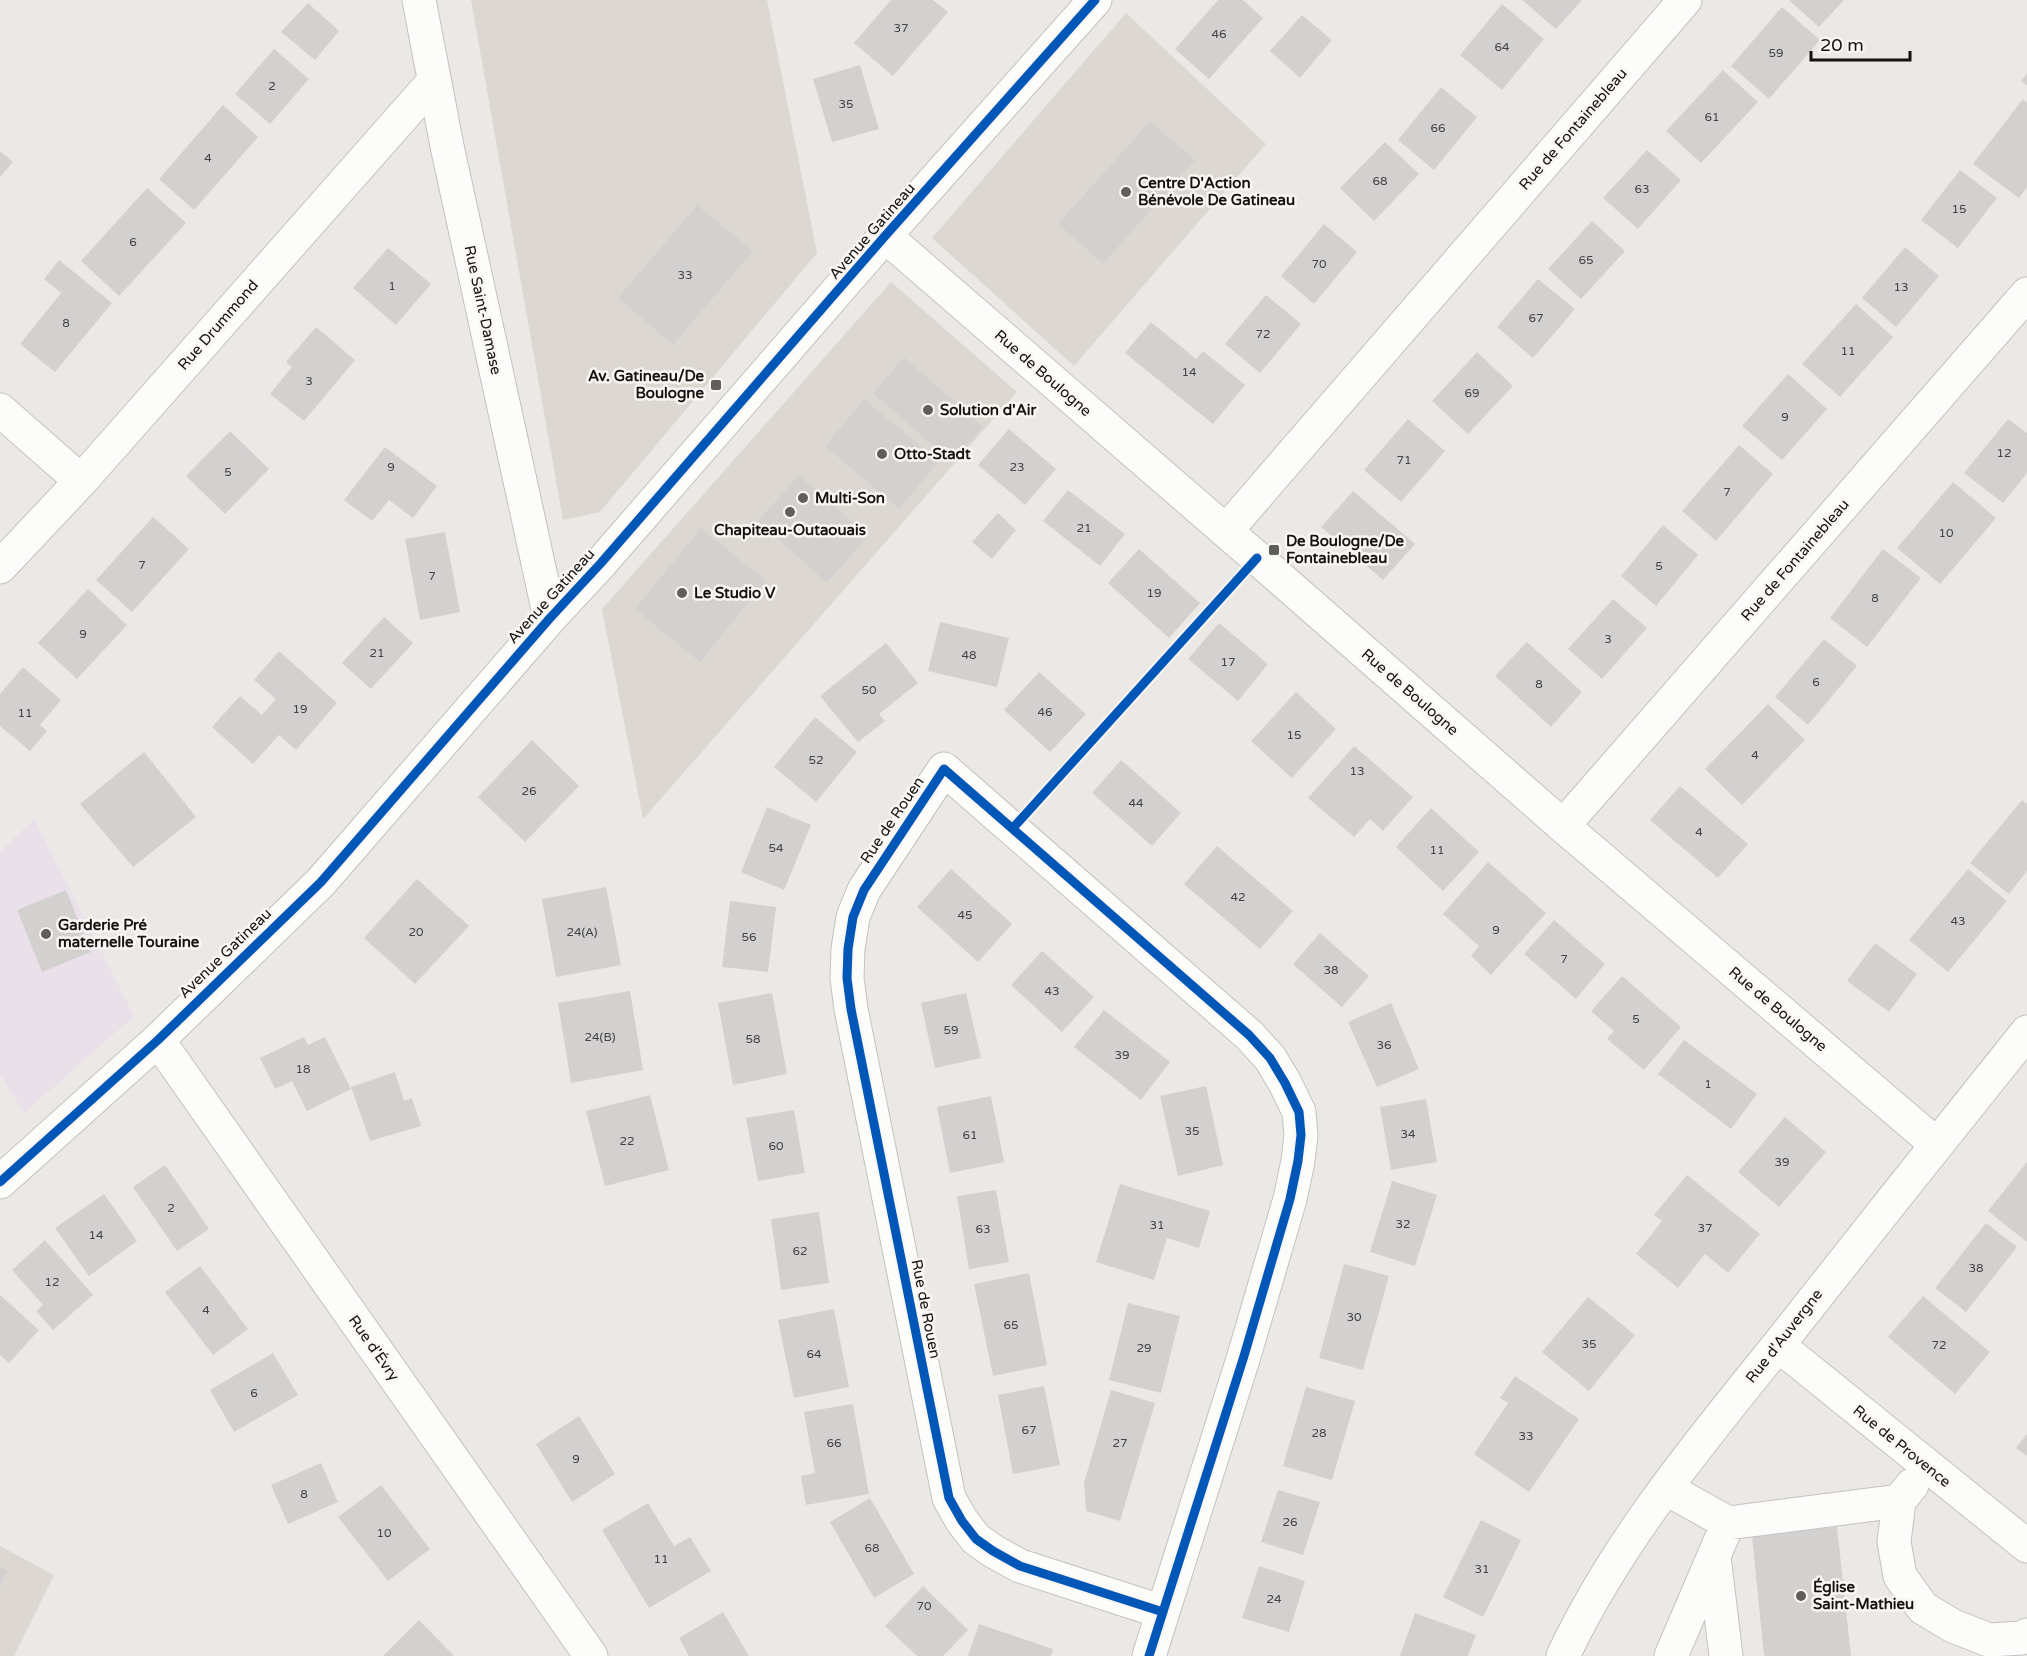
<svg xmlns="http://www.w3.org/2000/svg" width="2027" height="1656" viewBox="0 0 2027 1656" font-family="'Varela Round',sans-serif">
<rect width="100%" height="100%" fill="#ebe8e6"/>
<path fill="#ddd7d2" d="M471,0H767L817,253L600,512L563,520Z
M1126,13L1266,144L1074,366L932,238Z
M891,282L1017,392L643,819L602,609Z
M0,1546L54,1575L14,1656H0Z"/>
<path fill="#eae0e9" d="M34,819L134,1016L24,1113L0,1074V852Z"/>
<path fill="#d3d1d0" d="M891,0H933L948,12L893,76L854,43Z
M1218,0H1243L1263,18L1209,79L1175,49Z
M1522,0H1582L1556,29Z
M1789,0H1844L1819,27Z
M308,3L339,31L315,60L281,32Z
M1502,4L1544,39L1502,90L1460,55Z
M1782,7L1820,40L1769,99L1731,66Z
M1302,15L1332,40L1300,78L1270,51Z
M274,49L309,79L270,124L235,94Z
M860,65L879,129L832,142L813,79Z
M1723,70L1758,102L1701,163L1666,131Z
M2027,73V86L2021,81Z
M1441,87L1477,117L1434,170L1398,140Z
M2023,99L2027,103V187L2019,198L1973,164Z
M223,105L258,137L194,210L159,179Z
M1150,121L1195,160L1103,264L1058,224Z
M1385,142L1419,174L1374,221L1340,188Z
M1647,150L1681,180L1638,229L1603,198Z
M0,151L13,162L0,177Z
M1960,170L1997,198L1958,248L1921,220Z
M147,188L186,223L119,296L81,261Z
M697,205L753,251L673,345L618,298Z
M1592,221L1625,251L1581,299L1548,269Z
M1324,224L1357,252L1314,304L1281,276Z
M1905,247L1939,276L1896,327L1862,298Z
M388,248L431,284L396,325L353,288Z
M59,260L112,303L55,372L20,344L61,293L44,279Z
M1538,279L1575,309L1533,358L1497,327Z
M1266,295L1301,324L1260,373L1225,344Z
M1856,304L1893,337L1840,397L1802,364Z
M1151,322L1196,359L1203,351L1245,385L1213,424L1125,353Z
M316,327L355,360L304,421L270,394L292,367L286,362Z
M1477,352L1513,386L1468,434L1432,401Z
M904,357L983,427L952,462L873,393Z
M1788,374L1827,409L1782,460L1742,426Z
M864,399L939,461L899,509L825,446Z
M1408,419L1445,451L1401,502L1364,470Z
M2008,419L2027,433V473L2003,503L1964,473Z
M1009,429L1056,469L1025,505L978,465Z
M230,431L269,469L225,514L186,476Z
M1739,445L1773,474L1716,541L1682,511Z
M385,447L437,486L413,518L389,500L372,521L344,500Z
M799,475L868,536L827,583L758,521Z
M1953,482L1996,518L1940,584L1897,548Z
M1068,490L1125,534L1100,566L1043,521Z
M1353,491L1415,544L1383,580L1321,527Z
M998,513L1016,530L992,559L972,542Z
M153,517L189,549L132,612L96,580Z
M1663,525L1698,555L1656,606L1621,576Z
M701,528L766,581L700,662L635,609Z
M445,532L460,612L420,620L405,539Z
M1139,549L1200,603L1169,638L1108,583Z
M1883,549L1921,578L1867,647L1830,618Z
M88,589L127,625L77,679L38,643Z
M1613,599L1647,628L1602,679L1568,649Z
M384,617L413,643L371,689L342,663Z
M940,622L1009,638L997,687L928,671Z
M1219,623L1268,664L1238,701L1188,659Z
M1824,639L1857,666L1808,725L1775,697Z
M1527,642L1582,692L1551,727L1495,676Z
M886,643L918,683L879,714L885,721L858,742L820,696Z
M279,651L337,703L296,750L279,735L253,764L212,727L240,696L262,715L276,699L254,680Z
M23,667L61,700L40,725L47,731L30,751L0,726V694Z
M1039,672L1086,714L1050,752L1004,710Z
M1296,692L1336,729L1292,778L1251,741Z
M1768,704L1805,740L1742,805L1705,769Z
M815,717L857,752L816,802L774,767Z
M532,740L579,786L525,842L478,797Z
M1354,746L1413,797L1383,831L1370,819L1354,837L1308,798Z
M144,752L196,817L133,867L80,804Z
M1121,760L1181,813L1152,846L1092,793Z
M1680,786L1748,844L1718,878L1650,820Z
M2022,800L2027,804V871L2009,894L1970,863Z
M767,807L811,825L784,890L741,872Z
M1431,808L1479,852L1443,891L1396,847Z
M1217,846L1293,911L1260,949L1184,884Z
M1488,862L1546,913L1491,975L1471,956L1479,946L1443,914Z
M951,869L1012,924L978,962L917,907Z
M1968,869L2007,901L1948,972L1909,940Z
M417,879L469,926L415,984L364,938Z
M606,887L621,965L556,977L542,899Z
M66,890L91,952L42,972L17,910Z
M730,901L776,907L768,972L722,967Z
M1554,920L1605,964L1576,999L1524,954Z
M1320,933L1369,976L1342,1007L1293,964Z
M1875,943L1917,974L1889,1012L1847,981Z
M1042,951L1094,997L1062,1032L1011,985Z
M1622,976L1681,1027L1644,1070L1607,1039L1614,1031L1591,1011Z
M630,991L643,1070L571,1083L558,1003Z
M772,993L787,1074L733,1085L718,1003Z
M966,993L981,1058L935,1068L921,1003Z
M1391,1003L1419,1069L1377,1087L1348,1022Z
M1104,1010L1170,1062L1141,1100L1074,1047Z
M304,1037L308,1045L325,1037L351,1089L307,1111L292,1081L275,1089L260,1058Z
M1684,1040L1757,1094L1731,1129L1658,1074Z
M395,1072L404,1101L412,1098L421,1126L370,1141L351,1087Z
M1206,1086L1223,1165L1178,1176L1160,1096Z
M650,1095L669,1170L605,1186L586,1111Z
M991,1096L1004,1162L950,1173L937,1107Z
M1426,1099L1437,1162L1391,1170L1380,1107Z
M794,1110L805,1173L758,1181L746,1118Z
M1785,1117L1826,1152L1779,1207L1738,1172Z
M2027,1162V1242L1988,1211Z
M165,1165L209,1229L177,1251L133,1187Z
M1687,1175L1760,1234L1728,1273L1705,1254L1678,1288L1636,1254L1662,1221L1654,1215Z
M1392,1181L1437,1195L1415,1266L1370,1252Z
M1120,1184L1210,1211L1199,1248L1167,1238L1154,1280L1096,1262Z
M996,1190L1009,1262L969,1269L957,1196Z
M104,1194L137,1241L89,1276L55,1228Z
M819,1212L829,1283L781,1290L771,1219Z
M1986,1223L2017,1247L1966,1312L1935,1288Z
M45,1240L93,1295L53,1330L36,1311L43,1305L12,1270Z
M1344,1264L1389,1276L1363,1370L1319,1358Z
M200,1266L248,1329L213,1355L165,1292Z
M1029,1273L1047,1365L993,1376L974,1284Z
M0,1295L39,1330L9,1363L0,1355Z
M1923,1296L1990,1352L1955,1394L1888,1337Z
M1588,1297L1635,1335L1589,1391L1542,1352Z
M1128,1303L1180,1316L1161,1393L1109,1380Z
M834,1309L849,1387L794,1398L778,1320Z
M273,1353L298,1395L234,1432L210,1390Z
M1515,1376L1579,1419L1529,1492L1474,1454L1508,1403L1500,1398Z
M1044,1386L1060,1465L1013,1474L998,1395Z
M1306,1387L1355,1401L1332,1480L1283,1466Z
M1111,1390L1155,1403L1120,1521L1086,1511L1084,1483Z
M853,1404L869,1494L806,1505L801,1476L815,1473L804,1412Z
M579,1416L615,1474L572,1502L536,1444Z
M2027,1434V1456L2016,1448Z
M321,1463L338,1502L288,1524L271,1485Z
M381,1485L430,1549L388,1581L338,1517Z
M1278,1490L1320,1502L1303,1555L1261,1542Z
M870,1498L914,1574L874,1598L830,1522Z
M648,1503L674,1546L690,1537L711,1571L649,1608L602,1530Z
M1481,1520L1521,1540L1483,1617L1443,1597Z
M1837,1527L1851,1656H1764L1752,1536Z
M1259,1566L1305,1581L1289,1632L1242,1618Z
M0,1567L8,1571L0,1585Z
M923,1586L968,1630L943,1656H917L885,1626Z
M723,1612L749,1656H689L679,1638Z
M1415,1613L1476,1635L1468,1656H1400Z
M419,1620L454,1656H383Z
M979,1624L1053,1649L1051,1656H968Z"/>
<g fill="none" stroke-linecap="round" stroke-linejoin="round">
<g stroke="#c4c2c1" stroke-width="35">
<path id="minor" d="M419,0L447,146L550,618
M885,236L1257,558L1563,826L1936,1144
M0,410L81,481
M1226,531L1685,0
M0,567L81,481L434,81
M1563,826L2027,294
M158,1040L591,1656
M0,1182L158,1040L321,882L550,618L601,563L885,236L1095,0
M1778,1345L2027,1546
M1667,1489L1728,1523L1671,1656
M1899,1501L1894,1542L1900,1576L1923,1608L1953,1626L1989,1640L2022,1638L2027,1635
M1728,1523L1899,1501L1912,1485
M1714,1557L1726,1656
M1149,1656L1244,1356L1290,1199L1298,1161L1301,1135L1299,1112L1285,1083L1270,1058L1249,1035L944,769L864,890L853,917L848,949L847,978L851,1009L949,1498L962,1521L976,1539L993,1551L1020,1566L1163,1612
M1563,1656C1617,1541 1700,1442 1779,1344C1861,1240 1944,1135 2027,1032"/>
</g>
<use href="#minor" stroke="#fcfcfb" stroke-width="33"/>
<g stroke="#f9f6f3" stroke-width="13">
<path id="cycleway" d="M1013,828L1257,558
M0,1182L158,1040L321,882L550,618L601,563L885,236L1095,0
M1149,1656L1244,1356L1290,1199L1298,1161L1301,1135L1299,1112L1285,1083L1270,1058L1249,1035L944,769L864,890L853,917L848,949L847,978L851,1009L949,1498L962,1521L976,1539L993,1551L1020,1566L1163,1612"/>
</g>
<use href="#cycleway" stroke="#0057b8" stroke-width="9"/>
</g>
<g fill="#5f5e5c" stroke="#f9f6f3" stroke-width="2">
<circle cx="1126" cy="192" r="6"/>
<rect x="710" y="379" width="12" height="12" rx="3"/>
<circle cx="928" cy="410" r="6"/>
<circle cx="882" cy="454" r="6"/>
<circle cx="803" cy="498" r="6"/>
<circle cx="790" cy="512" r="6"/>
<rect x="1268" y="544" width="12" height="12" rx="3"/>
<circle cx="682" cy="593" r="6"/>
<circle cx="46" cy="934" r="6"/>
<circle cx="1801" cy="1596" r="6"/>
</g>
<g text-anchor="middle" dominant-baseline="central" stroke-width="5" stroke-linejoin="round" paint-order="stroke">
<g font-size="12" fill="#444242">
<text x="901" y="28">37</text>
<text x="1219" y="34">46</text>
<text x="1502" y="47">64</text>
<text x="1776" y="53">59</text>
<text x="272" y="86">2</text>
<text x="846" y="104">35</text>
<text x="1712" y="117">61</text>
<text x="1438" y="128">66</text>
<text x="208" y="158">4</text>
<text x="1380" y="181">68</text>
<text x="1642" y="189">63</text>
<text x="1959" y="209">15</text>
<text x="133" y="242">6</text>
<text x="1586" y="260">65</text>
<text x="1319" y="264">70</text>
<text x="685" y="275">33</text>
<text x="392" y="286">1</text>
<text x="1901" y="287">13</text>
<text x="1536" y="318">67</text>
<text x="66" y="323">8</text>
<text x="1263" y="334">72</text>
<text x="1848" y="351">11</text>
<text x="1189" y="372">14</text>
<text x="309" y="381">3</text>
<text x="1472" y="393">69</text>
<text x="1785" y="417">9</text>
<text x="2004" y="453">12</text>
<text x="1404" y="460">71</text>
<text x="391" y="467">9</text>
<text x="1017" y="467">23</text>
<text x="228" y="472">5</text>
<text x="1727" y="492">7</text>
<text x="1084" y="528">21</text>
<text x="1946" y="533">10</text>
<text x="142" y="565">7</text>
<text x="1659" y="566">5</text>
<text x="432" y="576">7</text>
<text x="1154" y="593">19</text>
<text x="1875" y="598">8</text>
<text x="83" y="634">9</text>
<text x="1608" y="639">3</text>
<text x="377" y="653">21</text>
<text x="969" y="655">48</text>
<text x="1228" y="662">17</text>
<text x="1816" y="682">6</text>
<text x="1539" y="684">8</text>
<text x="869" y="690">50</text>
<text x="300" y="709">19</text>
<text x="1045" y="712">46</text>
<text x="25" y="713">11</text>
<text x="1294" y="735">15</text>
<text x="1755" y="755">4</text>
<text x="816" y="760">52</text>
<text x="1357" y="771">13</text>
<text x="529" y="791">26</text>
<text x="1136" y="803">44</text>
<text x="1699" y="832">4</text>
<text x="776" y="848">54</text>
<text x="1437" y="850">11</text>
<text x="1238" y="897">42</text>
<text x="965" y="915">45</text>
<text x="1958" y="921">43</text>
<text x="1496" y="930">9</text>
<text x="416" y="932">20</text>
<text x="582" y="932">24(A)</text>
<text x="749" y="937">56</text>
<text x="1564" y="959">7</text>
<text x="1331" y="970">38</text>
<text x="1052" y="991">43</text>
<text x="1636" y="1019">5</text>
<text x="951" y="1030">59</text>
<text x="600" y="1037">24(B)</text>
<text x="753" y="1039">58</text>
<text x="1384" y="1045">36</text>
<text x="1122" y="1055">39</text>
<text x="303" y="1069">18</text>
<text x="1708" y="1084">1</text>
<text x="1192" y="1131">35</text>
<text x="1408" y="1134">34</text>
<text x="970" y="1135">61</text>
<text x="627" y="1141">22</text>
<text x="776" y="1146">60</text>
<text x="1782" y="1162">39</text>
<text x="171" y="1208">2</text>
<text x="1403" y="1224">32</text>
<text x="1157" y="1225">31</text>
<text x="1705" y="1228">37</text>
<text x="983" y="1229">63</text>
<text x="96" y="1235">14</text>
<text x="800" y="1251">62</text>
<text x="1976" y="1268">38</text>
<text x="52" y="1282">12</text>
<text x="206" y="1310">4</text>
<text x="1354" y="1317">30</text>
<text x="1011" y="1325">65</text>
<text x="1589" y="1344">35</text>
<text x="1939" y="1345">72</text>
<text x="1144" y="1348">29</text>
<text x="814" y="1354">64</text>
<text x="254" y="1393">6</text>
<text x="1029" y="1430">67</text>
<text x="1319" y="1433">28</text>
<text x="1526" y="1436">33</text>
<text x="834" y="1443">66</text>
<text x="1120" y="1443">27</text>
<text x="576" y="1459">9</text>
<text x="304" y="1494">8</text>
<text x="1290" y="1522">26</text>
<text x="384" y="1533">10</text>
<text x="872" y="1548">68</text>
<text x="661" y="1559">11</text>
<text x="1482" y="1569">31</text>
<text x="1274" y="1599">24</text>
<text x="924" y="1606">70</text>
</g>
<g font-size="15" fill="#141312" stroke="#f9f6f3">
<text transform="translate(1573 129) rotate(-49)">Rue de Fontainebleau</text>
<text transform="translate(872 231) rotate(-49)">Avenue Gatineau</text>
<text transform="translate(483 310) rotate(78)">Rue Saint-Damase</text>
<text transform="translate(218 325) rotate(-49)">Rue Drummond</text>
<text transform="translate(1043 373) rotate(41)">Rue de Boulogne</text>
<text transform="translate(1795 560) rotate(-49)">Rue de Fontainebleau</text>
<text transform="translate(551 596) rotate(-48)">Avenue Gatineau</text>
<text transform="translate(1410 692) rotate(41)">Rue de Boulogne</text>
<text transform="translate(892 820) rotate(-56)">Rue de Rouen</text>
<text transform="translate(225 953) rotate(-44)">Avenue Gatineau</text>
<text transform="translate(1778 1009) rotate(40)">Rue de Boulogne</text>
<text transform="translate(926 1309) rotate(79)">Rue de Rouen</text>
<text transform="translate(1784 1336) rotate(-52)">Rue d'Auvergne</text>
<text transform="translate(374 1348) rotate(55)">Rue d'Évry</text>
<text transform="translate(1902 1446) rotate(39)">Rue de Provence</text>
</g>
<g font-size="15" font-weight="bold" fill="#141312" stroke="#f9f6f3" text-anchor="start">
<text x="1138" y="183">Centre D'Action<tspan x="1138" dy="17">Bénévole De Gatineau</tspan></text>
<text x="704" y="376" text-anchor="end">Av. Gatineau/De<tspan x="704" dy="17">Boulogne</tspan></text>
<text x="940" y="410">Solution d'Air</text>
<text x="894" y="454">Otto-Stadt</text>
<text x="815" y="498">Multi-Son</text>
<text x="790" y="530" text-anchor="middle">Chapiteau-Outaouais</text>
<text x="1286" y="541">De Boulogne/De<tspan x="1286" dy="17">Fontainebleau</tspan></text>
<text x="694" y="593">Le Studio V</text>
<text x="58" y="925">Garderie Pré<tspan x="58" dy="17">maternelle Touraine</tspan></text>
<text x="1813" y="1587">Église<tspan x="1813" dy="17">Saint-Mathieu</tspan></text>
</g>
</g>
<path d="M1811 51v9h99v-9" fill="none" stroke="#141312" stroke-width="3"/>
<text x="1820" y="51" font-size="18" fill="#141312" stroke="#f9f6f3" stroke-width="4.5" paint-order="stroke">20 m</text>
</svg>
